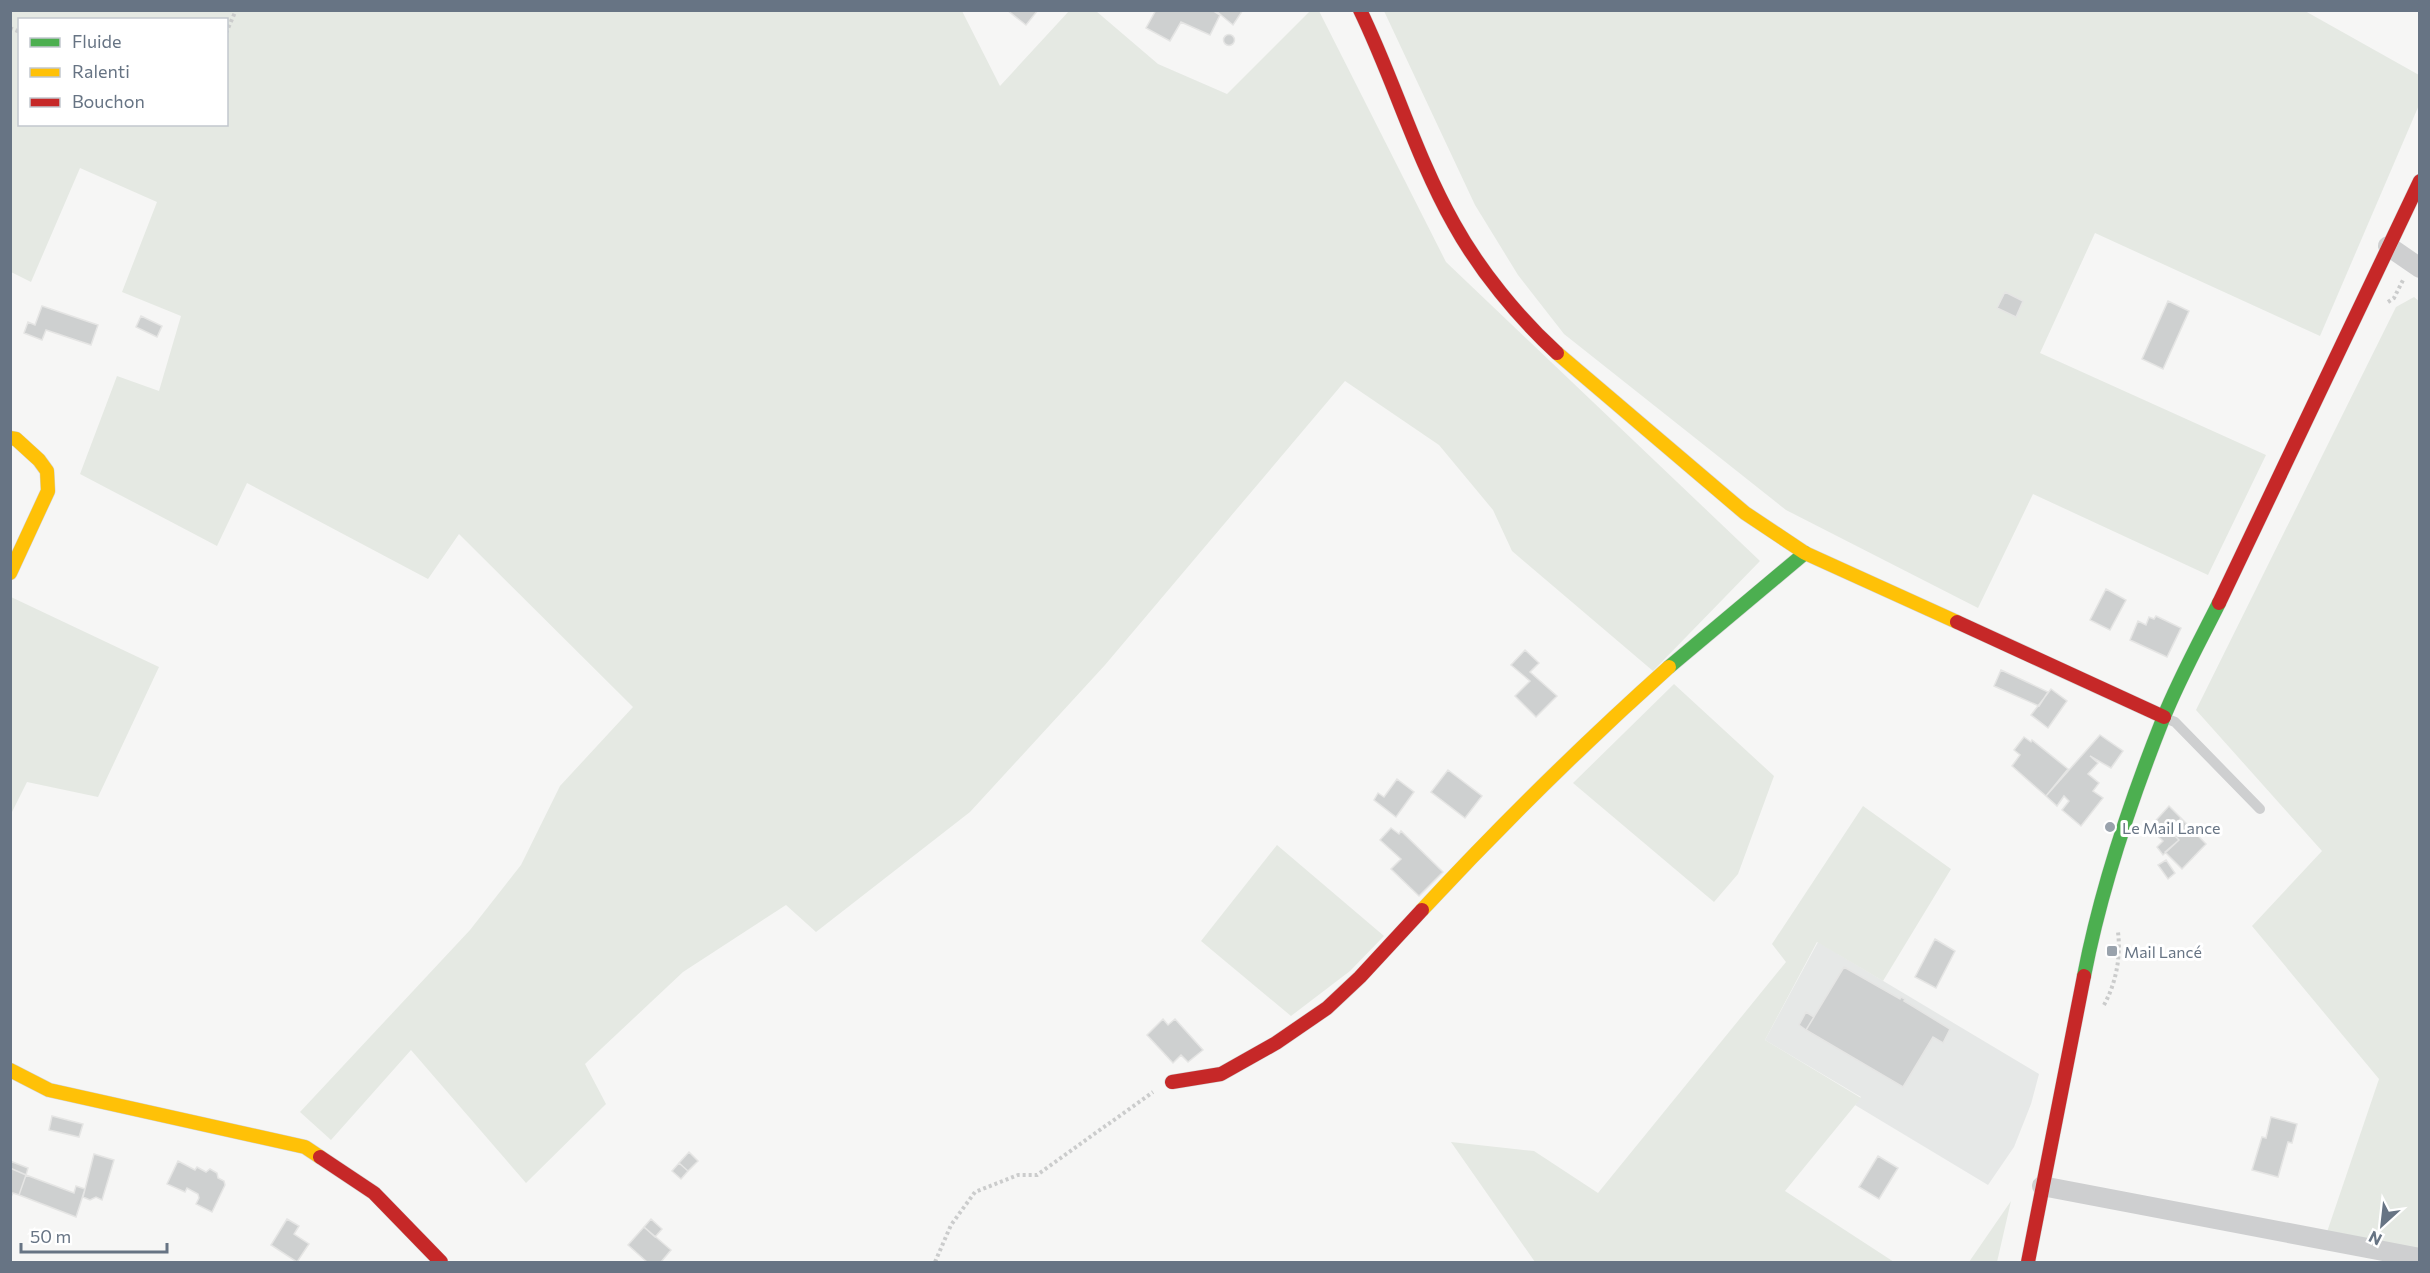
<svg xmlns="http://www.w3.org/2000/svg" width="2430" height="1273" viewBox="0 0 2430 1273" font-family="Commissioner,sans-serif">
<rect width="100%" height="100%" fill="#f6f6f5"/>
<path fill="#e6e8e7" d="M1818,942L2039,1074L2031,1104L2014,1147L1988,1185L1855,1105L1861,1097L1765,1040Z"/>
<path fill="#e5e9e3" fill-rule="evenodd" d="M10,11H962L1000,86L1069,11H1096L1158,64L1227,94L1310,11H1319L1446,262L1760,561L1653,671L1512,551L1493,510L1439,445L1345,381L1105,665L970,812L816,932L786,905L683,972L585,1064L606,1104L526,1183L411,1050L331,1140L300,1112L470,930L521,865L560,786L633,707L459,534L428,579L247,483L217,546L80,474L117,376L159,391L181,316L122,292L157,202L80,168L31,282L11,272ZM20,20H226V124H20Z
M1384,11H2305L2419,75V105L2320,336L2095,233L2040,353L2266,455L2208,575L2033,494L1978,608L1786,510L1564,334L1518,275L1475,205Z
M2414,297L2420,302L2419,1250L2327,1232L2379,1079L2252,926L2322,851L2196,710L2396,307Z
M11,597L159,667L98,797L27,782L11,814Z
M1674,684L1774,776L1738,874L1714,902L1573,783Z
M1863,806L1951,869L1883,981L1817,942L1765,1040L1861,1098L1785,1191L1894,1262H1535L1451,1142L1534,1151L1598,1193L1786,962L1772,944Z
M1277,845L1384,936L1350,971L1291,1016L1201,941Z
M2011,1201L1997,1262H1969Z"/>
<path fill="#ced0d0" stroke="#e5e5e4" stroke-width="1.5" d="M1007,10H1038L1026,25Z
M1156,10H1212L1220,15L1210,35L1181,22L1170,41L1146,28Z
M1215,10H1243L1233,25Z
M1223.5 40a5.5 5.5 0 1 1 11 0a5.5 5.5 0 1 1-11 0Z
M2005,292L2023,301L2016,317L1997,308Z
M2168,301L2189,311L2163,369L2142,359Z
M42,306L98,325L91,345L46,330L42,340L24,333L28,322L35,325Z
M141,316L162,326L157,337L136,327Z
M2106,589L2126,600L2110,630L2090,620Z
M2156,616L2181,628L2167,657L2130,640L2138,621L2146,625L2149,617L2154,619Z
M1525,650L1539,663L1530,672L1557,696L1536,717L1515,696L1530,681L1511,665Z
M2001,670L2048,692L2039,706L1994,686Z
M2051,689L2067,701L2048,728L2031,715Z
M2100,735L2123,751L2111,768L2090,756L2098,763L2088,774L2099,783L2093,791L2103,798L2081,826L2062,810L2069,801L2064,796L2057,806L2046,796Z
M2024,737L2031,742L2032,740L2068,769L2046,796L2012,766L2020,755L2014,750Z
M1448,770L1482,796L1465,818L1431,792Z
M1397,779L1414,792L1396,817L1374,800L1378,793L1384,797Z
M2169,806L2181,818L2170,831L2179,840L2163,855L2157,847L2163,841L2149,828Z
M2181,818L2206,844L2182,869L2165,852L2179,840L2170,831Z
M1391,828L1399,834L1401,831L1443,872L1419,896L1391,869L1401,859L1380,840Z
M2166,860L2175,873L2168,879L2158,865Z
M1935,939L1955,951L1936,988L1915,977Z
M1844,967L1900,999L1901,997L1905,999L1904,1001L1950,1029L1943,1043L1933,1037L1903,1087L1806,1030Z
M1806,1012L1814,1017L1806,1030L1799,1025Z
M1163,1019L1168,1025L1175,1019L1203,1050L1188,1062L1181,1055L1173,1063L1147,1035Z
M52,1116L83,1124L79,1137L49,1130Z
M2271,1117L2297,1124L2292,1143L2288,1142L2278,1177L2252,1170L2262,1137L2266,1138Z
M689,1152L698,1161L688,1171L679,1163Z
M94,1154L114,1160L102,1200L96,1197L90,1200L83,1197Z
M1878,1156L1898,1168L1879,1199L1859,1187Z
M10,1161L28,1168L26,1175L10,1168Z
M178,1161L195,1170L197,1167L206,1172L210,1169L217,1173L218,1178L224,1181L225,1185L212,1212L196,1204L199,1198L198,1194L187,1188L185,1192L167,1184Z
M679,1163L688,1171L681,1179L672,1171Z
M10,1168L26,1175L19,1195L13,1193L10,1199Z
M26,1175L74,1193L76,1186L85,1189L76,1217L19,1195Z
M287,1219L299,1226L294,1234L309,1244L297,1262L271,1245Z
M651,1219L662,1229L655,1237L644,1227Z
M644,1227L671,1250L661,1262H647L628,1245Z"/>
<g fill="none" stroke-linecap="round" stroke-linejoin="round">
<g stroke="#d3d4d4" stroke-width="15">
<path id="fast" d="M1669,667L1805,553
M2084,976C2101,888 2130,802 2163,719C2179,679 2200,641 2219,603"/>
</g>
<g stroke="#d3d4d4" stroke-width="15">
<path id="slow" d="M1557,353L1745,513L1805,553L1957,622
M10,438L16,439L39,460L47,471L48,491L10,573
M1422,910C1501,825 1583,744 1669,667
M10,1070L49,1090L305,1147L320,1157"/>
</g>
<g stroke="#d3d4d4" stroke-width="15">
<path id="jam" d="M1360,10C1394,80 1416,157 1454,224C1480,271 1518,317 1557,353
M2219,603L2420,181
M1957,622L2164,717
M1172,1082L1221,1074L1276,1043L1327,1008L1360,977L1422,910
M320,1157L374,1193L441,1262
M2028,1262L2084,976"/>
</g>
<path stroke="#cbcccc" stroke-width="4" stroke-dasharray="3 3" stroke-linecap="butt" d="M10,28L20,32
M226,33L236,10
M2388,302L2394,298L2404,278
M2104,1005C2116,983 2121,957 2118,932
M935,1262L951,1225L975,1192L1018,1175H1037L1153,1092"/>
<path stroke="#cecfd0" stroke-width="10" d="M2165,718L2175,722L2260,809"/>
<path stroke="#cecfd0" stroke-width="20" d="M2388,246L2420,268
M2042,1186L2420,1258"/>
<use href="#fast" stroke="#4caf50" stroke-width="14"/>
<use href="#slow" stroke="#ffc107" stroke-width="14"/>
<use href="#jam" stroke="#c62828" stroke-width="14"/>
</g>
<g fill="#99a2ac" stroke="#fff" stroke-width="2">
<circle cx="2110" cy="827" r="6"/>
<rect x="2106" y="945" width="12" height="12" rx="3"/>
</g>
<g text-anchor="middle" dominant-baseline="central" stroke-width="6" stroke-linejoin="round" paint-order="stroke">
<g font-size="16" fill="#677484" stroke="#fff" text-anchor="start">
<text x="2122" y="827">Le Mail Lance</text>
<text x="2124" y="951">Mail Lancé</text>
</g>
</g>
<rect width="2430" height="1273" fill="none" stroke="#677484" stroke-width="24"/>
<rect x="18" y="18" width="210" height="108" fill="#ffffff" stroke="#c2c7ce" stroke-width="1.5"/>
<rect x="30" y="38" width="30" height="9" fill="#4caf50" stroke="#c2c7ce" stroke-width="1.5"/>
<text x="72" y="48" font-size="18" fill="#677484">Fluide</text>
<rect x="30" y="68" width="30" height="9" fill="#ffc107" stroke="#c2c7ce" stroke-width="1.5"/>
<text x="72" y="78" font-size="18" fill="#677484">Ralenti</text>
<rect x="30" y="98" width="30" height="9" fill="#c62828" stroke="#c2c7ce" stroke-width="1.5"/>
<text x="72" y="108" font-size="18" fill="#677484">Bouchon</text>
<g transform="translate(2382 1225) rotate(207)" stroke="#ffffff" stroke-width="4.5" paint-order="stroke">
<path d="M0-4.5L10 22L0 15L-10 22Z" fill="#677484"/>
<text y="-9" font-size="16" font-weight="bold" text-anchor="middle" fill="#677484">N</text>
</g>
<path d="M21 1243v9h146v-9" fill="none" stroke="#677484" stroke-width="3"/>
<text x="30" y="1243" font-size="18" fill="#677484" stroke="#ffffff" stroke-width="4.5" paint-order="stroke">50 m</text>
</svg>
